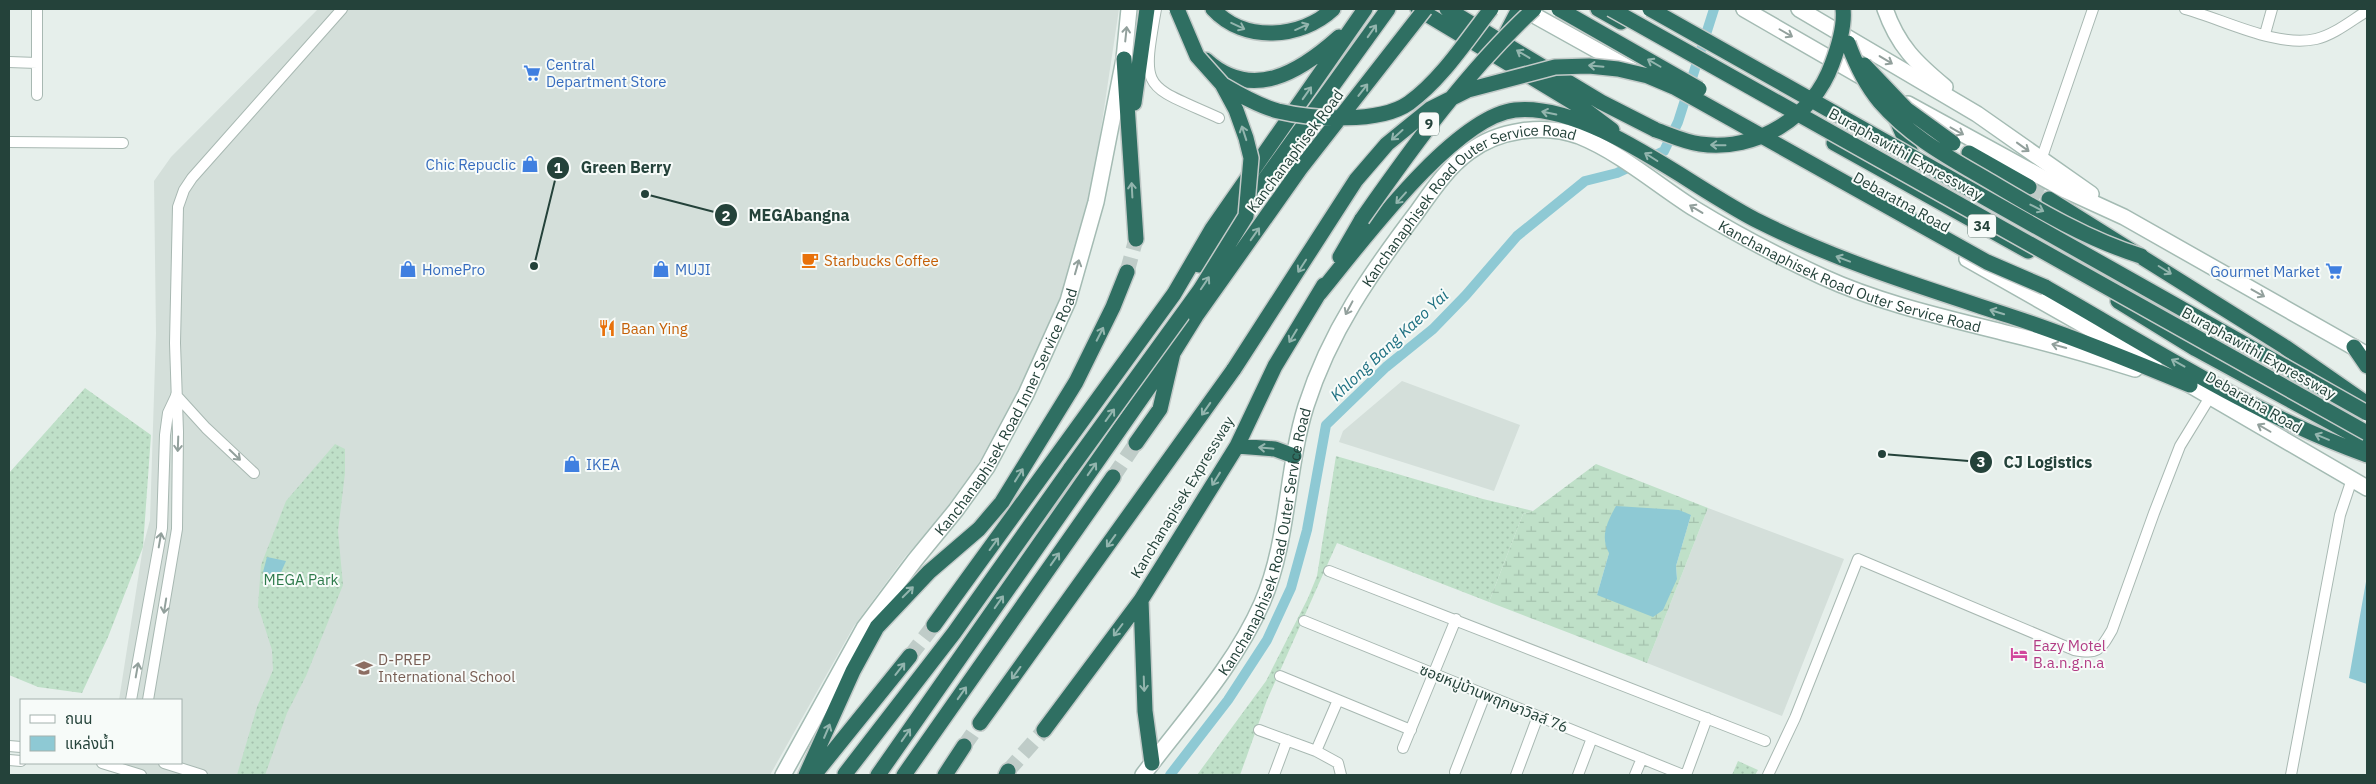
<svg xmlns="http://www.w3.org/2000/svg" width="2376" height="784" viewBox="0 0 2376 784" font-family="'IBM Plex Sans','Noto Sans Thai',sans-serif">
<defs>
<pattern id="grass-dots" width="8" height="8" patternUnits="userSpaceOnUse" patternTransform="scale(1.25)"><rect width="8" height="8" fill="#bfe0c8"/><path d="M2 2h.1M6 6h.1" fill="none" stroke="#a4c1ad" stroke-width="1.8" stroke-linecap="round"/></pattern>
<pattern id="wetland-marsh" width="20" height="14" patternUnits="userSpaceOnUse" patternTransform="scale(1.25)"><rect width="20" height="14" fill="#bfe0c8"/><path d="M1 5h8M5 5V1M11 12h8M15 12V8" fill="none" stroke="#a4c1ad"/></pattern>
</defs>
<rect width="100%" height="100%" fill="#e6efeb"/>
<path fill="#d4dfda" d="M318,9H1119L1098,149L1084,223L1062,295L1036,357L962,494L905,557L854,626L770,775H123L108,770L110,763H181V700H119L143,547L150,520L156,333L154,181L171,157Z
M1402,381L1520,425L1494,491L1339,442L1343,431Z
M1708,508L1844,559L1782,716L1647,663Z"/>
<path fill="url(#grass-dots)" d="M85,388L151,435L143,547L108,637L82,693L38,687L9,675V473Z
M335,444L345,449V473L338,531L343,585L306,676L287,713L265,775H237L257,707L273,670L272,650L258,606L261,565L286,501Z
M1336,456L1483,499L1533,511L1523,514L1489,602L1337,543L1267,700L1240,775H1197L1266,681L1308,598L1317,576Z
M1738,761L1758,770L1755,775H1732Z"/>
<path fill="url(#wetland-marsh)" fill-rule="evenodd" d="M1596,464L1708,508L1647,663L1489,602L1523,514L1533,511ZM1691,515L1676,566L1677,579L1597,595L1609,553Z"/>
<path fill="#8ec9d4" d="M1616,506L1679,510L1691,515L1676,566L1677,579L1663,610L1653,617L1597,595L1609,553C1600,537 1607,522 1616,506Z
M267,557L286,561L279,577L263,572Z
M2367,576V684L2349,678Z"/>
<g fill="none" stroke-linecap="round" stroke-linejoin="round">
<path stroke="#8ec9d4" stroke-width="10" d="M1170,775L1228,700L1267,640L1291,588L1307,530L1326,425L1386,367L1433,329L1466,295L1517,236L1585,181L1617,173L1664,151L1678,122L1714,9"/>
<path stroke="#bfccc8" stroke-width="15" stroke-dasharray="15 8" stroke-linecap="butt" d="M2029,187L2049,199
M1127,272L1136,239
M1113,477L1136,443
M910,656L934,625
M964,746L980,723
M1008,771L1044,730"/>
<g stroke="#a8b8b2" stroke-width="12">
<path id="street" d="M37,9V95
M1156,9C1141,93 1144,84 1219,118
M2185,9C2223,19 2276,48 2316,39C2334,35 2352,20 2367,11
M2265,34L2272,9
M9,62L37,63
M9,142L123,143
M2041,160L2093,9
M176,395L206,428L254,473
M1329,571L1765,741
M1304,621L1683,775
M1280,676L1411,730
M131,700L162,528L165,435L168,413L176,396
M148,700L177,529L178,432L175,343L178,207L184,190L192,178L342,9
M1338,700L1316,751L1338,763L1341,775
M1259,730L1316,751
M9,746L21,747
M1403,748L1456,619
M9,760L21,761
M102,763L141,775
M164,763L202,775
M1455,772L1485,695
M1274,775L1287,740
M1516,775L1538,716
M1578,775L1592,738
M1635,775L1642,758
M1686,775L1707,718
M1768,775L1795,718L1858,559L2074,650C2098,654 2100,651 2112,630L2154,513L2180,446L2210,397
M2291,775L2340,515L2352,479"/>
</g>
<g stroke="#a4bbb3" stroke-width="18">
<g id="secondary">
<path d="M1523,9L1636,72"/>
<path d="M1744,9L1869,81"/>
<path d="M1799,9L1977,114L2091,194"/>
<path d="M1885,9C1898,46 1916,63 1945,87"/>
<path d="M1908,104L2065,190L2124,217L2364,353"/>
<path d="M1967,259L2154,365"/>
<path d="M2178,378L2367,488"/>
<path id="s1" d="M783,775L864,628L915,560L956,510L987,467L1026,394L1068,301L1096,202L1124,59L1129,9"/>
<path id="s2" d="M1143,775C1184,720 1234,667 1262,603C1289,541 1286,470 1306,406C1330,331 1370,274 1417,212C1432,191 1447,168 1469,152C1498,130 1544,123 1579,136C1621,153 1657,185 1695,209C1736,234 1780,257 1823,277C1882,304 1947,318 2010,334C2052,344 2094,356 2135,369"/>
</g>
</g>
<g stroke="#c2cac8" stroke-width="18">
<path id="highway" d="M1213,9C1244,43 1301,39 1333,9
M1418,9L1584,109L1612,130
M1447,9L1601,102L1656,130
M1598,9L1621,22
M1506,34L1519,9
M1124,59L1136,239
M1206,60C1252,102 1300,72 1339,37
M1134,103L1147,9
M1895,116L1911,153
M1834,143L2028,251
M1969,153L2029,187
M2049,199L2285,347L2367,404
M1340,257L1362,219
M1199,265L1224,236L1388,9
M2045,287C2147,345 2257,416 2367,455
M1319,294C1358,247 1453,117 1515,110C1590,102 1693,189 1760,222C1840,262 1925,288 2010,316C2071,336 2130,360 2190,385
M2118,301L2196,349L2367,442
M2354,347L2367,366
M1136,443L1160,409L1173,353L1196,316
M1237,446L1275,449L1294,456
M1141,600L1145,711L1152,763
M934,625L1174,294L1212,229L1365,9
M980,723L1234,369
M1044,730L1141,600L1163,565L1237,446L1275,366L1324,285
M845,774L954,633L1071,468
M806,775L853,671L877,627L929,572L979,529L1002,502L1076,382L1113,307L1127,272
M814,775L910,656
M878,775L1173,353
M904,775L1113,477
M945,775L964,746
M1006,775L1008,771"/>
</g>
<use href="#street" stroke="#fff" stroke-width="10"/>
<use href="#secondary" stroke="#fff" stroke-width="15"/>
<use href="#highway" stroke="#2f6f62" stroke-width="15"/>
<g stroke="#c2cac8" stroke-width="18" stroke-linecap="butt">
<path id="highway-bridge" d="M1559,9L1699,89
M1611,9L2367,433
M1650,9L2367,413
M1848,43C1856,65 1865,84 1880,102C1911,138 1952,159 1991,182C2038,210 2089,240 2141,256
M1864,65L1906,109L1953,143
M1223,85C1240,95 1259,106 1278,111C1312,119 1379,124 1409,103C1442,79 1466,41 1491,9
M1656,130C1670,135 1685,142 1700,144C1756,152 1813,117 1832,64C1838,48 1845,26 1843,9
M1362,219C1414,145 1467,71 1534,9
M1196,316L1300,169L1425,9
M1234,369L1356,180L1387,144L1430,109L1468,90L1555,67L1589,66L1618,69L1648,76L1674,87L1987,262L2045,287
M1071,468L1200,290L1246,216L1251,158L1246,138L1236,110L1222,84L1197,56L1177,9"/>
</g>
<use href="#highway-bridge" stroke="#2f6f62" stroke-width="15"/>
</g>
<defs><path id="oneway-shaft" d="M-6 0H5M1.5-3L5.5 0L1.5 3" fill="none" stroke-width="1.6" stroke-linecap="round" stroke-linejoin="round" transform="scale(1.25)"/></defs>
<g stroke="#93b5ae">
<use href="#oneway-shaft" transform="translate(1238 26) rotate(25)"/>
<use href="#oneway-shaft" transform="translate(1302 27) rotate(-24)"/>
<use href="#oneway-shaft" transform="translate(1372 31) rotate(-55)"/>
<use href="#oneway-shaft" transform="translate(1523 54) rotate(-149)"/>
<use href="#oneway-shaft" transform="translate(1654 63) rotate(-150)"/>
<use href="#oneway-shaft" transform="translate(1596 66) rotate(-175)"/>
<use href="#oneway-shaft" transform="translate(1363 90) rotate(-52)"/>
<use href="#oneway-shaft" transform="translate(1307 93) rotate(-55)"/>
<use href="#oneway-shaft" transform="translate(1549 113) rotate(-168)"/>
<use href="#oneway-shaft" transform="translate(1244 133) rotate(-108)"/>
<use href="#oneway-shaft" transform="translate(1397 135) rotate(138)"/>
<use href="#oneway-shaft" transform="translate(1718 145) rotate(-179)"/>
<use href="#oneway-shaft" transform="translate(1651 157) rotate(-148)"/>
<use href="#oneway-shaft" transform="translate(1132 190) rotate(-93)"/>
<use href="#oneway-shaft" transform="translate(1401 198) rotate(132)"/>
<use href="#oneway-shaft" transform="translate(2037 208) rotate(27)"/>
<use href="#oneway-shaft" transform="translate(1255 234) rotate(-55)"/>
<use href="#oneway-shaft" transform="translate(1843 259) rotate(-159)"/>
<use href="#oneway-shaft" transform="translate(1302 266) rotate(123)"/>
<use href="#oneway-shaft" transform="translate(2165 270) rotate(32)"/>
<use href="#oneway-shaft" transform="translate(1205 283) rotate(-56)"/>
<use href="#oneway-shaft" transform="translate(1997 312) rotate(-163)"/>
<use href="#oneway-shaft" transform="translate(1100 334) rotate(-63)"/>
<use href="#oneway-shaft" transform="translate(1293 336) rotate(121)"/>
<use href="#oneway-shaft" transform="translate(2178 363) rotate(-151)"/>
<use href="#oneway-shaft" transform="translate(1206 409) rotate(125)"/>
<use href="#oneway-shaft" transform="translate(1110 415) rotate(-54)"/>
<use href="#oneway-shaft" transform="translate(2322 437) rotate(-157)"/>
<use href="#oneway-shaft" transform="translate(1266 448) rotate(-175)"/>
<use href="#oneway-shaft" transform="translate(1092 469) rotate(-55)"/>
<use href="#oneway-shaft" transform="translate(1019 475) rotate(-58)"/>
<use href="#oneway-shaft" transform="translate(1216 479) rotate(122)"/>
<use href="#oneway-shaft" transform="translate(1111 541) rotate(126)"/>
<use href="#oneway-shaft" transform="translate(994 544) rotate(-54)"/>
<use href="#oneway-shaft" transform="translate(1055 559) rotate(-55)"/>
<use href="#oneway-shaft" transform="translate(908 592) rotate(-45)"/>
<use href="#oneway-shaft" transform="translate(999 602) rotate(-55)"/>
<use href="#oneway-shaft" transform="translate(1118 630) rotate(127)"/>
<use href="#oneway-shaft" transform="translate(900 669) rotate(-52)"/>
<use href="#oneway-shaft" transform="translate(1016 673) rotate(126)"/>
<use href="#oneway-shaft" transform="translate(1144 684) rotate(88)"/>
<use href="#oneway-shaft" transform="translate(962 693) rotate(-55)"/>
<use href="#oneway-shaft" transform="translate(827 731) rotate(-67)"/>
<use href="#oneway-shaft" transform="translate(906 735) rotate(-55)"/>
</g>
<g stroke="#92a09c">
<use href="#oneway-shaft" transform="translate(1786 33) rotate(30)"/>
<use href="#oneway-shaft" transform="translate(1126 34) rotate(-84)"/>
<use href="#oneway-shaft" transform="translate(1886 60) rotate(31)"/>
<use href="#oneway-shaft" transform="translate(1957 131) rotate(29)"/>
<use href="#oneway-shaft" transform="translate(2023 147) rotate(36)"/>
<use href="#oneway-shaft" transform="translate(1696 209) rotate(-149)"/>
<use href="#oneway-shaft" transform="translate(1077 267) rotate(-74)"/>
<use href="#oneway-shaft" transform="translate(2258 293) rotate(29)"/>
<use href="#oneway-shaft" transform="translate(1349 308) rotate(118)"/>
<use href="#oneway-shaft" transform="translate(2059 346) rotate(-165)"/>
<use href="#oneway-shaft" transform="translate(2264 428) rotate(-150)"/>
<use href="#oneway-shaft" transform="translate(178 444) rotate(92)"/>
<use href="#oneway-shaft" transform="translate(235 455) rotate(44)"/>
<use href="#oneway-shaft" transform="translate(160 540) rotate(-80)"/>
<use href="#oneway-shaft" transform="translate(165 606) rotate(99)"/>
<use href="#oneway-shaft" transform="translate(137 670) rotate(-80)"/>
</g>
<defs>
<g id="supermarket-bare" transform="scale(1.35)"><path d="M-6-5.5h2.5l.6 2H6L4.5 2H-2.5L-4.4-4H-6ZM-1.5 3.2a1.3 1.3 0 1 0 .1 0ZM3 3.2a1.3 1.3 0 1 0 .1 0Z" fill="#3f7fe0" stroke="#f7fbf9" stroke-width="2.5" paint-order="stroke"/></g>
<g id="shop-bare" transform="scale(1.35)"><path d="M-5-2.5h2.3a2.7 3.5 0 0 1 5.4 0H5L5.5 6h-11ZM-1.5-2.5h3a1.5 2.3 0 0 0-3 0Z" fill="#3f7fe0" stroke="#f7fbf9" stroke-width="2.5" paint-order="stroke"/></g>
<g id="cafe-bare" transform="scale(1.35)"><path d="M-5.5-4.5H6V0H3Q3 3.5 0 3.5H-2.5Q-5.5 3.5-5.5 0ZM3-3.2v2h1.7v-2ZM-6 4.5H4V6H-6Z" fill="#e8710a" stroke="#f7fbf9" stroke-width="2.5" paint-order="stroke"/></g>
<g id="restaurant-bare" transform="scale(1.35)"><path d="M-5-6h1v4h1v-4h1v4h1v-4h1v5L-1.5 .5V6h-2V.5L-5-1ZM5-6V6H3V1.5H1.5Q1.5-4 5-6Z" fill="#e8710a" stroke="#f7fbf9" stroke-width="2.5" paint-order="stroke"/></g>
<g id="hotel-bare" transform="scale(1.35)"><path d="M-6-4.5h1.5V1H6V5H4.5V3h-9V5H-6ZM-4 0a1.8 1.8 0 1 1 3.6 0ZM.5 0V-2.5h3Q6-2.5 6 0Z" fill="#d1479c" stroke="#f7fbf9" stroke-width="2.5" paint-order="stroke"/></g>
<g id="school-bare" transform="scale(1.35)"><path d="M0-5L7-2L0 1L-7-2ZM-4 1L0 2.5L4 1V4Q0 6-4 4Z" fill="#8d6e63" stroke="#f7fbf9" stroke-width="2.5" paint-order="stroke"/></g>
</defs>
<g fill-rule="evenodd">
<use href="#supermarket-bare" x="532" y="73"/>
<use href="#shop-bare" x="530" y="164"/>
<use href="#cafe-bare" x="810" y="260"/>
<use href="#shop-bare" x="408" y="269"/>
<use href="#shop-bare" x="661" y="269"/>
<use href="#supermarket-bare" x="2334" y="271"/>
<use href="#restaurant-bare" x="607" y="328"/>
<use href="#shop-bare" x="572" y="464"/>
<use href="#hotel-bare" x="2019" y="654"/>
<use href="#school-bare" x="364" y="668"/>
</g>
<g text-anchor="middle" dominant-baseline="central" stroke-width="4" stroke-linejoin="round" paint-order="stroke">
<g fill="#f7fbf9" stroke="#637a73" stroke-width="1">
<rect x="1419" y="112.5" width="20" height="23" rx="4"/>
<rect x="1968" y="214.5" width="28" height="23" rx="4"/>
</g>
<g font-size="14" font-weight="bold" fill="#24423a">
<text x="1429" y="124">9</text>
<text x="1982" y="226">34</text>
</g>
<g font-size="15" fill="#366cbe" stroke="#f7fbf9" text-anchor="start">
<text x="546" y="64">Central<tspan x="546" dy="17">Department Store</tspan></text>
<text x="516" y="164" text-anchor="end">Chic Repuclic</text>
<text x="422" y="269">HomePro</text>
<text x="675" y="269">MUJI</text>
<text x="2320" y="271" text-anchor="end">Gourmet Market</text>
<text x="586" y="464">IKEA</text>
</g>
<g font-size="15" fill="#24423a" stroke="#f7fbf9">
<text transform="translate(1295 151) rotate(-53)">Kanchanaphisek Road</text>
<text transform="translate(1906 154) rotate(29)">Buraphawithi Expressway</text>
<text transform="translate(1902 202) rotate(29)">Debaratna Road</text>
<text stroke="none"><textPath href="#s2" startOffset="688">Kanchanaphisek Road Outer Service Road</textPath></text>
<text stroke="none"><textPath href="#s2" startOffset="1139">Kanchanaphisek Road Outer Service Road</textPath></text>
<text transform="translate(2259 353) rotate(29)">Buraphawithi Expressway</text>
<text transform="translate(2254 402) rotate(30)">Debaratna Road</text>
<text stroke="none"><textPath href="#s1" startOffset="428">Kanchanaphisek Road Inner Service Road</textPath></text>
<text transform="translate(1182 497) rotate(-59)">Kanchanapisek Expressway</text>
<text stroke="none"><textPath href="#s2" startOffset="269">Kanchanaphisek Road Outer Service Road</textPath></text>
<text transform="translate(1494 698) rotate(22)">ซอยหมู่บ้านพฤกษาวิลล์ 76</text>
</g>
<g font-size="15" fill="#c56008" stroke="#f7fbf9" text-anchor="start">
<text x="824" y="260">Starbucks Coffee</text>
<text x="621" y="328">Baan Ying</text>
</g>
<g font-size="15" fill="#2d7a4b" stroke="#f7fbf9">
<text x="301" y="579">MEGA Park</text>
</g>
<g font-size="15" fill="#b23c85" stroke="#f7fbf9" text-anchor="start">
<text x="2033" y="645">Eazy Motel<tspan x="2033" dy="17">B.a.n.g.n.a</tspan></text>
</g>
<g font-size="15" fill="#785e54" stroke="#f7fbf9" text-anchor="start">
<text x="378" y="659">D-PREP<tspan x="378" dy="17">International School</tspan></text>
</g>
<g font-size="16" font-style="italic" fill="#1c6f80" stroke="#f7fbf9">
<text transform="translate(1389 345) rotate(-43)">Khlong Bang Kaeo Yai</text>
</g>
</g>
<path fill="none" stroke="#24423a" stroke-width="2" d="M534 266L558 168M645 194L726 215M1882 454L1981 462"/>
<g fill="#24423a" stroke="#f7fbf9" stroke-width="2">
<circle cx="534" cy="266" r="5"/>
<circle cx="645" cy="194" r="5"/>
<circle cx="1882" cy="454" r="5"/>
<circle cx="558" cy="168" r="12"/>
<circle cx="726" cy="215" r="12"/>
<circle cx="1981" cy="462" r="12"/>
</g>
<g font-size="15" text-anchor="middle" font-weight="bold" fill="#fff">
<text x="558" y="173">1</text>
<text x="726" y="221">2</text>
<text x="1981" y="467">3</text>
</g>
<g font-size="16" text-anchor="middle" font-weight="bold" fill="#24423a" stroke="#f7fbf9" stroke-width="4" stroke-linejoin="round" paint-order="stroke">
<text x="626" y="173">Green Berry</text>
<text x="799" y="221">MEGAbangna</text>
<text x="2048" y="468">CJ Logistics</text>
</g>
<rect width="2376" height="784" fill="none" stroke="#24423a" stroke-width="20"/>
<rect x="20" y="699" width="162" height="65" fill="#f7fbf9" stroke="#a3b1ad"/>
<rect x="30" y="715" width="25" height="8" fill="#ffffff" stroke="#a3b1ad"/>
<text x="65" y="724" font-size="15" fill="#24423a">ถนน</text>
<rect x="30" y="736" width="25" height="15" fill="#8ec9d4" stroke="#a3b1ad"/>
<text x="65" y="749" font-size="15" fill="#24423a">แหล่งน้ำ</text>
</svg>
